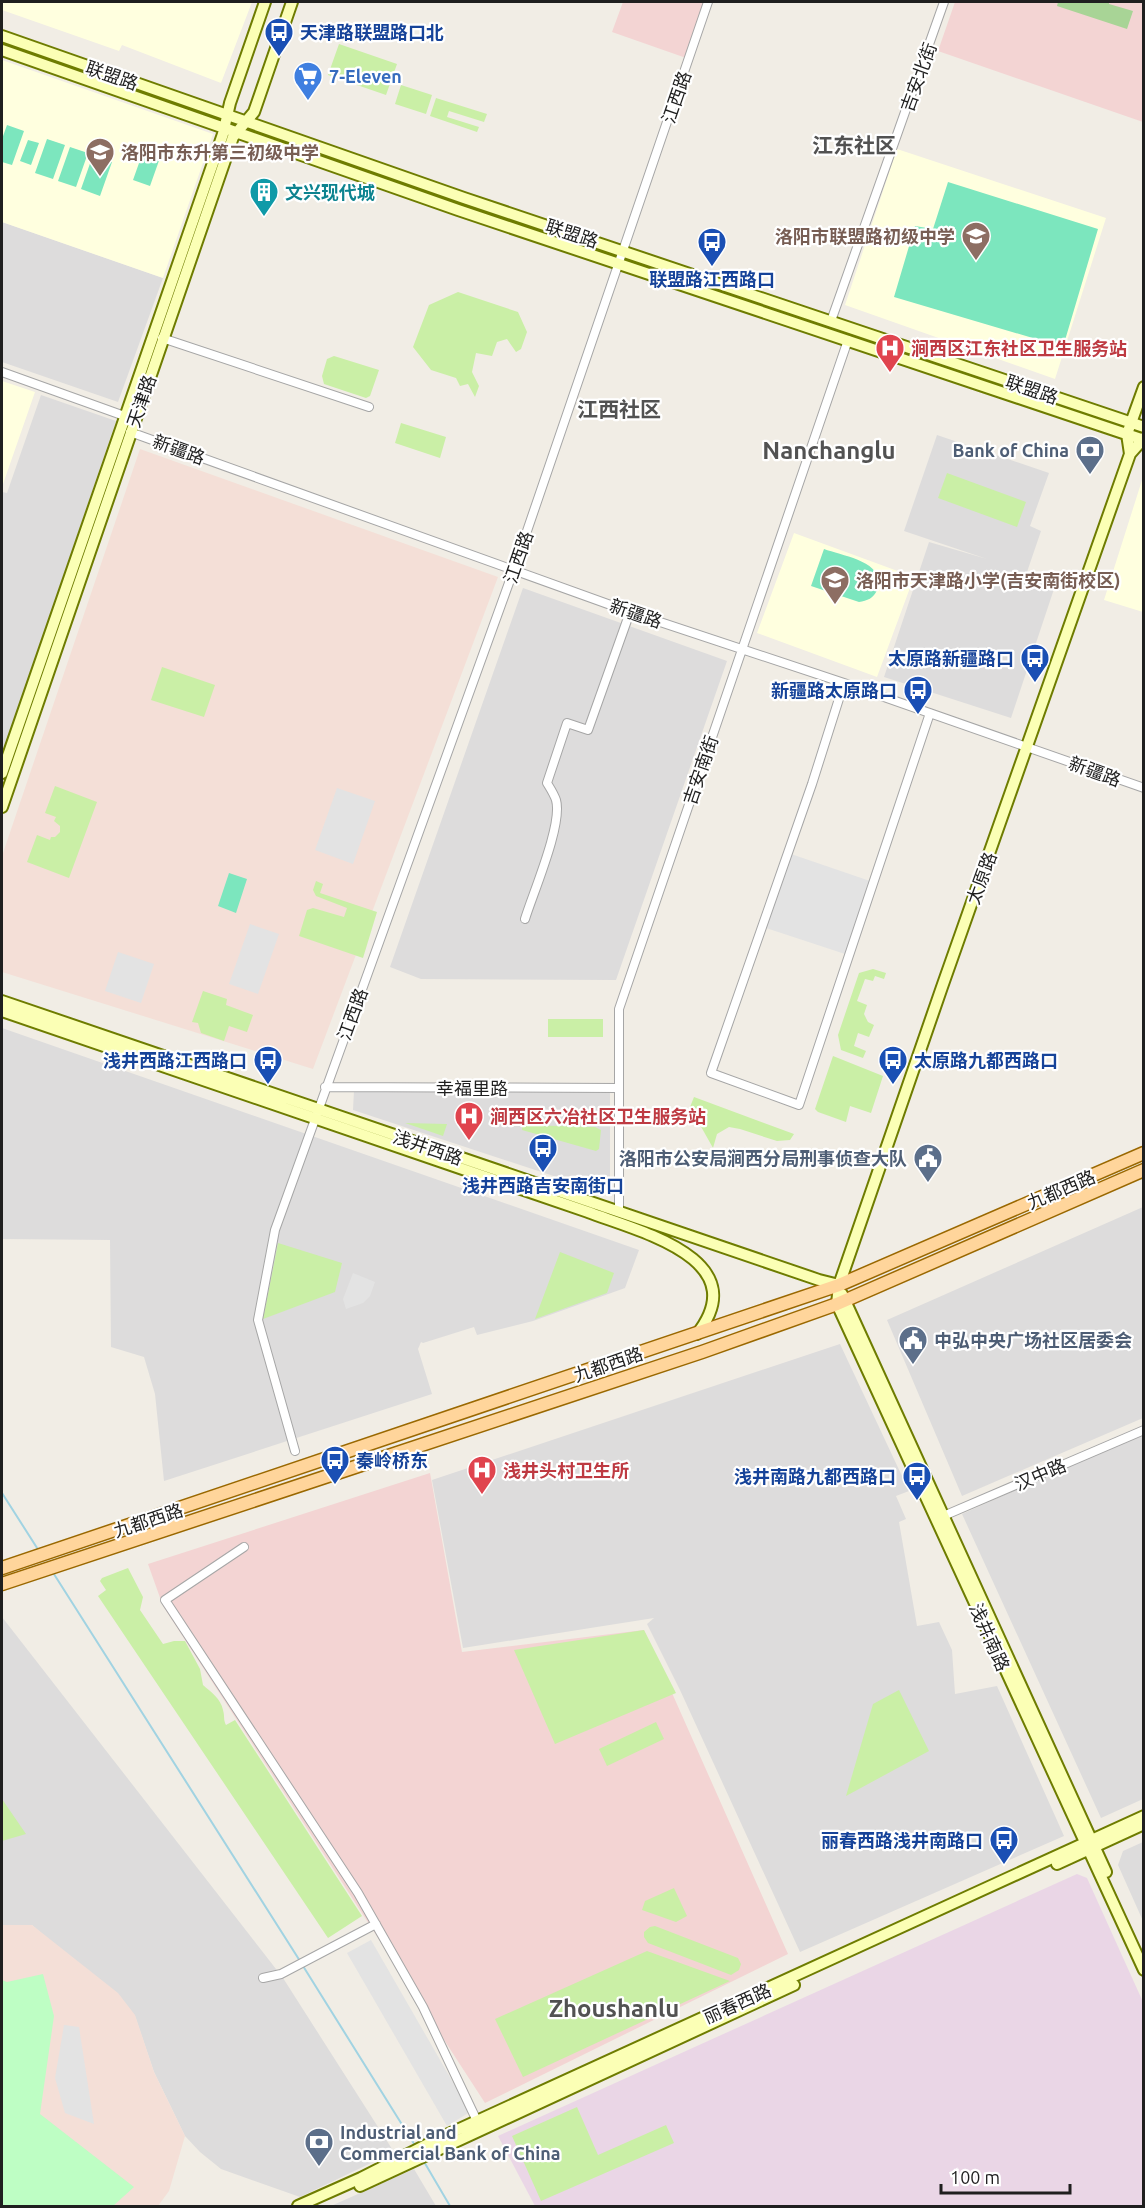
<svg xmlns="http://www.w3.org/2000/svg" width="1145" height="2208" viewBox="0 0 1145 2208" font-family="Ubuntu,'Noto Sans SC',sans-serif">
<rect width="100%" height="100%" fill="#f1ede5"/>
<path fill="#dddcdc" d="M2,222L163,278L118,402L2,362Z
M41,395L116,421L2,757V492L7,493Z
M937,435L1049,473L1030,526L1041,531L1027,572L1056,583L1011,718L884,677L929,542L987,559L904,531Z
M523,588L727,661L616,980L421,979L390,967Z
M2,1028L639,1250L625,1288L533,1321L477,1335L474,1327L423,1343L421,1342L418,1349L432,1394L164,1481L155,1394L144,1357L111,1347L110,1240L2,1239Z
M354,1090L610,1092V1183L604,1190H596L353,1110Z
M1143,1207V1418L962,1496L887,1320Z
M840,1344L909,1491L896,1496L906,1519L899,1522L917,1626L939,1622L952,1650L955,1694L997,1686L1064,1836L800,1952L680,1690L647,1624L654,1618L463,1648L432,1480Z
M1143,1433V1799L1101,1818L962,1514Z
M2,1617L283,1978L394,2152L300,2197L221,2169L200,2152L185,2136L154,2072L135,2016L32,1925H2Z
M1143,1842V1921L1118,1865L1123,1851Z
M414,2169L436,2206H331Z"/>
<path fill="#f3d4d3" d="M623,2H708L689,59L612,32Z
M955,2H1143V122L938,51Z
M430,1473L462,1652L644,1630L788,1954L485,2103L163,1606L148,1564Z"/>
<path fill="#ead6e6" d="M1077,1874L1087,1878L1143,2002V2206H535L498,2136Z"/>
<path fill="#ffffdf" d="M2,2H252L221,83L122,45L119,51L2,10Z
M2,60L213,134L163,278L2,222Z
M897,149L1106,218L1055,379L845,305Z
M2,381L35,392L2,487Z
M1143,477V612L1104,600Z
M794,533L914,577L877,677L757,633Z"/>
<path fill="#f4dfd7" d="M140,449L498,577L313,1069L2,972V856Z
M2,1925H32L118,1993L135,2015L154,2072L185,2136L169,2191L158,2206H2Z"/>
<path fill="#caefa6" d="M339,44L397,64L386,95L328,75Z
M401,85L432,95L426,114L395,104Z
M436,98L487,114L484,122L449,111L447,117L479,127L477,132L430,116Z
M458,292L518,312L527,332L521,349L516,352L507,339L497,342L492,356L476,353L472,372L479,386L475,397L468,384L460,386L456,378L431,370L413,347L429,305Z
M334,356L379,370L370,396L366,398L324,384L322,376L327,359Z
M401,423L446,437L440,458L395,443Z
M947,473L1026,502L1017,527L938,498Z
M162,667L215,685L204,717L151,700Z
M55,786L97,802L69,878L27,862L37,835L50,840L51,837H55L60,832V826L54,821L56,817L45,813Z
M316,881L323,884L320,893L377,912L363,958L299,936L307,910L313,908L344,917L347,908L316,896L313,890Z
M873,969L886,973L884,979L875,976L873,981L865,979L857,1001L867,1005L864,1014L868,1022L874,1025L869,1037L858,1033L854,1046L866,1051L863,1058L841,1050L838,1035L859,973Z
M203,991L227,999L226,1005L253,1015L247,1032L229,1026L224,1041L201,1033L198,1023L192,1022Z
M548,1019H603V1037H548Z
M833,1056L883,1076L871,1113L850,1106L846,1122L818,1112L815,1109Z
M694,1097L794,1134L790,1140L777,1141L740,1129L729,1127L717,1134L713,1148L690,1107Z
M405,1123L447,1124L443,1136Z
M522,1125L595,1127L601,1130L599,1149L596,1151L522,1130Z
M278,1243L342,1263L335,1292L263,1319Z
M560,1252L614,1273L607,1293L535,1319Z
M128,1568L143,1597L140,1610L163,1644L174,1641H185L200,1669L203,1685C211,1692 221,1699 223,1710C225,1717 223,1719 226,1725L235,1720L362,1916L328,1938L98,1596L106,1590L100,1581L102,1578Z
M644,1630L676,1693L555,1744L514,1650Z
M899,1690L929,1751L846,1796L873,1704Z
M656,1722L664,1739L607,1766L599,1749Z
M2,1799L26,1834L2,1841Z
M674,1888L687,1916L676,1922L642,1910L645,1901Z
M655,1926L738,1958L741,1964L739,1970L731,1975L648,1943L644,1937V1932L650,1927Z
M647,1951L730,1981L523,2077L495,2019Z
M577,2107L598,2155L666,2125L674,2143L541,2201L512,2136Z"/>
<path fill="#a8d496" d="M1058,2H1109V4L1133,11L1127,29L1057,6Z"/>
<path fill="#befec4" d="M43,1974L54,2016L40,2114L134,2187L113,2206H2V1980L7,1982Z"/>
<path fill="#7ce6be" d="M7,125L24,131L12,165L2,162V139Z
M47,139L65,145L53,179L35,173Z
M28,140L39,143L31,165L20,161Z
M70,147L88,153L76,187L58,181Z
M144,149L161,155L150,186L133,180Z
M93,155L112,162L100,196L81,189Z
M948,182L1098,229L1063,347L894,297L915,226L933,229Z
M824,549C843,556 888,562 877,590C874,598 867,601 859,602L811,586Z
M229,873L247,879L236,913L218,906Z"/>
<path fill="#e3e3e3" d="M337,788L375,801L353,864L315,850Z
M791,854L870,881L845,954L766,928Z
M250,924L279,934L258,994L229,984Z
M118,952L154,964L141,1003L105,991Z
M353,1273L375,1282L370,1296L363,1303L346,1309L343,1299Z
M371,1940L470,2112L447,2126L347,1953Z
M64,2025L79,2027L94,2124L65,2113L55,2078Z"/>
<g fill="none" stroke-linecap="round" stroke-linejoin="round">
<path stroke="#a1d3e2" stroke-width="2" d="M2,1493L39,1551
M52,1571L300,1961
M303,1966L416,2147
M423,2160L450,2206"/>
<g stroke="#a6a6a6" stroke-width="10">
<path id="street" d="M831,321L944,2
M162,338L369,407
M2,372L130,418
M130,432L630,612L844,683L1144,788
M844,683L812,784L711,1073L799,1105L930,713
M525,919C533,893 563,824 556,800C554,794 550,788 547,783L567,723L588,730L630,612
M325,1087L619,1088
M619,1212V1009L848,340
M295,1451L258,1320L275,1230L514,569L708,2
M941,1517L1144,1430
M244,1547L165,1600L358,1893L423,2007L477,2121
M263,1978L281,1974L376,1924"/>
</g>
<g stroke="#6e7c00" stroke-width="14">
<path id="secondary" d="M2,36L464,198L1144,427
M2,50L458,210L1144,440
M1144,438L1130,454L942,987L839,1285L837,1304L1144,1970
M1130,454L1127,434L1144,387
M2,773L223,134L230,103L265,2
M2,807L233,137L254,112L292,2
M2,1001L819,1280L839,1285
M2,1011L588,1212C638,1231 756,1259 697,1334
M842,1294L1106,1872
M1057,1864L1144,1824
M360,2186L794,1985
M298,2206L361,2178L444,2136L1144,1816"/>
</g>
<g stroke="#9a6800" stroke-width="15">
<path id="primary" d="M2,1568L839,1285L1144,1153
M2,1584L702,1352L837,1304L1144,1170"/>
</g>
<use href="#street" stroke="#fff" stroke-width="8"/>
<use href="#secondary" stroke="#fbffb5" stroke-width="10"/>
<use href="#primary" stroke="#ffd59b" stroke-width="12"/>
</g>
<defs>
<g id="bus-pin" transform="scale(1.5)"><path d="M0 17L-7.5 6A9.5 9.5 0 1 1 7.5 6Z" fill="#1a4fb4" stroke="#fff"/><path d="M-5-6H5V4H4V6H2V4H-2V6H-4V4H-5ZM-3.5-4V0h7V-4ZM-3.5 1.2v1.5H-2V1.2ZM2 1.2v1.5H3.5V1.2Z" fill="#fff"/></g>
<g id="supermarket-pin" transform="scale(1.5)"><path d="M0 17L-7.5 6A9.5 9.5 0 1 1 7.5 6Z" fill="#3f7fe0" stroke="#fff"/><path d="M-6-5.5h2.5l.6 2H6L4.5 2H-2.5L-4.4-4H-6ZM-1.5 3.2a1.3 1.3 0 1 0 .1 0ZM3 3.2a1.3 1.3 0 1 0 .1 0Z" fill="#fff"/></g>
<g id="school-pin" transform="scale(1.5)"><path d="M0 17L-7.5 6A9.5 9.5 0 1 1 7.5 6Z" fill="#8d6e63" stroke="#fff"/><path d="M0-5L7-2L0 1L-7-2ZM-4 1L0 2.5L4 1V4Q0 6-4 4Z" fill="#fff"/></g>
<g id="building-pin" transform="scale(1.5)"><path d="M0 17L-7.5 6A9.5 9.5 0 1 1 7.5 6Z" fill="#0f9aa8" stroke="#fff"/><path d="M-4-6H4V6H1V3H-1V6H-4ZM-2.5-4.3h1.7v1.8h-1.7ZM.8-4.3h1.7v1.8H.8ZM-2.5-1h1.7V.8h-1.7ZM.8-1h1.7V.8H.8Z" fill="#fff"/></g>
<g id="hospital-pin" transform="scale(1.5)"><path d="M0 17L-7.5 6A9.5 9.5 0 1 1 7.5 6Z" fill="#e0444e" stroke="#fff"/><path d="M-5-5h3v3.5h4V-5h3V5h-3V1.5h-4V5h-3Z" fill="#fff"/></g>
<g id="bank-pin" transform="scale(1.5)"><path d="M0 17L-7.5 6A9.5 9.5 0 1 1 7.5 6Z" fill="#5c6f8a" stroke="#fff"/><path d="M-6-4H6V4H-6ZM0-2.3a2.3 2.3 0 1 0 0 4.6a2.3 2.3 0 1 0 0-4.6Z" fill="#fff"/></g>
<g id="civic-pin" transform="scale(1.5)"><path d="M0 17L-7.5 6A9.5 9.5 0 1 1 7.5 6Z" fill="#5c6f8a" stroke="#fff"/><path d="M-.6-6.5H3V-4.5H.6V-3L4-1V1h2V6H-6V1h2V-1L-.6-3ZM-1.2 2.5V6h2.4V2.5Z" fill="#fff"/></g>
</defs>
<g fill-rule="evenodd">
<use href="#bus-pin" x="279" y="32"/>
<use href="#supermarket-pin" x="308" y="76"/>
<use href="#school-pin" x="100" y="152"/>
<use href="#building-pin" x="264" y="192"/>
<use href="#school-pin" x="976" y="236"/>
<use href="#bus-pin" x="712" y="242"/>
<use href="#hospital-pin" x="890" y="348"/>
<use href="#bank-pin" x="1090" y="450"/>
<use href="#school-pin" x="835" y="580"/>
<use href="#bus-pin" x="1035" y="658"/>
<use href="#bus-pin" x="918" y="690"/>
<use href="#bus-pin" x="268" y="1060"/>
<use href="#bus-pin" x="893" y="1060"/>
<use href="#hospital-pin" x="469" y="1116"/>
<use href="#bus-pin" x="543" y="1148"/>
<use href="#civic-pin" x="928" y="1158"/>
<use href="#civic-pin" x="913" y="1340"/>
<use href="#bus-pin" x="335" y="1460"/>
<use href="#hospital-pin" x="482" y="1470"/>
<use href="#bus-pin" x="917" y="1476"/>
<use href="#bus-pin" x="1004" y="1840"/>
<use href="#bank-pin" x="319" y="2142"/>
</g>
<g text-anchor="middle" dominant-baseline="central" stroke-width="4.5" stroke-linejoin="round" paint-order="stroke">
<g font-size="18" font-weight="bold" fill="#164399" stroke="#fff" text-anchor="end">
<text x="300" y="32" text-anchor="start">天津路联盟路口北</text>
<text x="712" y="279" text-anchor="middle">联盟路江西路口</text>
<text x="1014" y="658">太原路新疆路口</text>
<text x="897" y="690">新疆路太原路口</text>
<text x="247" y="1060">浅井西路江西路口</text>
<text x="914" y="1060" text-anchor="start">太原路九都西路口</text>
<text x="543" y="1185" text-anchor="middle">浅井西路吉安南街口</text>
<text x="356" y="1460" text-anchor="start">秦岭桥东</text>
<text x="896" y="1476">浅井南路九都西路口</text>
<text x="983" y="1840">丽春西路浅井南路口</text>
</g>
<g font-size="18" fill="#1f1f1f" stroke="#fff">
<text transform="translate(112 75) rotate(19)">联盟路</text>
<text transform="translate(918 77) rotate(-70)">吉安北街</text>
<text transform="translate(676 97) rotate(-71)">江西路</text>
<text transform="translate(572 233) rotate(18)">联盟路</text>
<text transform="translate(1032 389) rotate(19)">联盟路</text>
<text transform="translate(141 401) rotate(-71)">天津路</text>
<text transform="translate(179 449) rotate(20)">新疆路</text>
<text transform="translate(518 557) rotate(-71)">江西路</text>
<text transform="translate(636 613) rotate(19)">新疆路</text>
<text transform="translate(700 770) rotate(-71)">吉安南街</text>
<text transform="translate(1095 771) rotate(20)">新疆路</text>
<text transform="translate(981 878) rotate(-70)">太原路</text>
<text transform="translate(352 1014) rotate(-70)">江西路</text>
<text x="472" y="1088">幸福里路</text>
<text transform="translate(428 1147) rotate(19)">浅井西路</text>
<text transform="translate(1061 1189) rotate(-23)">九都西路</text>
<text transform="translate(608 1364) rotate(-19)">九都西路</text>
<text transform="translate(1040 1474) rotate(-23)">汉中路</text>
<text transform="translate(148 1520) rotate(-18)">九都西路</text>
<text transform="translate(990 1637) rotate(66)">浅井南路</text>
<text transform="translate(737 2003) rotate(-24)">丽春西路</text>
</g>
<g font-size="18" font-weight="bold" fill="#366cbe" stroke="#fff" text-anchor="start">
<text x="329" y="76">7-Eleven</text>
</g>
<g font-size="18" font-weight="bold" fill="#785e54" stroke="#fff" text-anchor="start">
<text x="121" y="152">洛阳市东升第三初级中学</text>
<text x="955" y="236" text-anchor="end">洛阳市联盟路初级中学</text>
<text x="856" y="580">洛阳市天津路小学(吉安南街校区)</text>
</g>
<g font-size="18" font-weight="bold" fill="#0d838f" stroke="#fff" text-anchor="start">
<text x="285" y="192">文兴现代城</text>
</g>
<g font-size="18" font-weight="bold" fill="#be3a42" stroke="#fff" text-anchor="start">
<text x="911" y="348">涧西区江东社区卫生服务站</text>
<text x="490" y="1116">涧西区六冶社区卫生服务站</text>
<text x="503" y="1470">浅井头村卫生所</text>
</g>
<g font-size="18" font-weight="bold" fill="#4e5e75" stroke="#fff" text-anchor="end">
<text x="1069" y="450">Bank of China</text>
<text x="907" y="1158">洛阳市公安局涧西分局刑事侦查大队</text>
<text x="934" y="1340" text-anchor="start">中弘中央广场社区居委会</text>
<text x="340" y="2132" text-anchor="start">Industrial and<tspan x="340" dy="21">Commercial Bank of China</tspan></text>
</g>
<g font-size="21" font-weight="bold" fill="#525252" stroke="#fff">
<text x="854" y="145">江东社区</text>
<text x="619" y="409">江西社区</text>
</g>
<g font-size="24" font-weight="bold" fill="#525252" stroke="#fff">
<text x="829" y="450">Nanchanglu</text>
<text x="614" y="2008">Zhoushanlu</text>
</g>
</g>
<rect width="1145" height="2208" fill="none" stroke="#1f1f1f" stroke-width="6"/>
<path d="M941 2184v9h129v-9" fill="none" stroke="#1f1f1f" stroke-width="3"/>
<text x="950" y="2184" font-size="18" fill="#1f1f1f" stroke="#ffffff" stroke-width="4.5" paint-order="stroke">100 m</text>
</svg>
